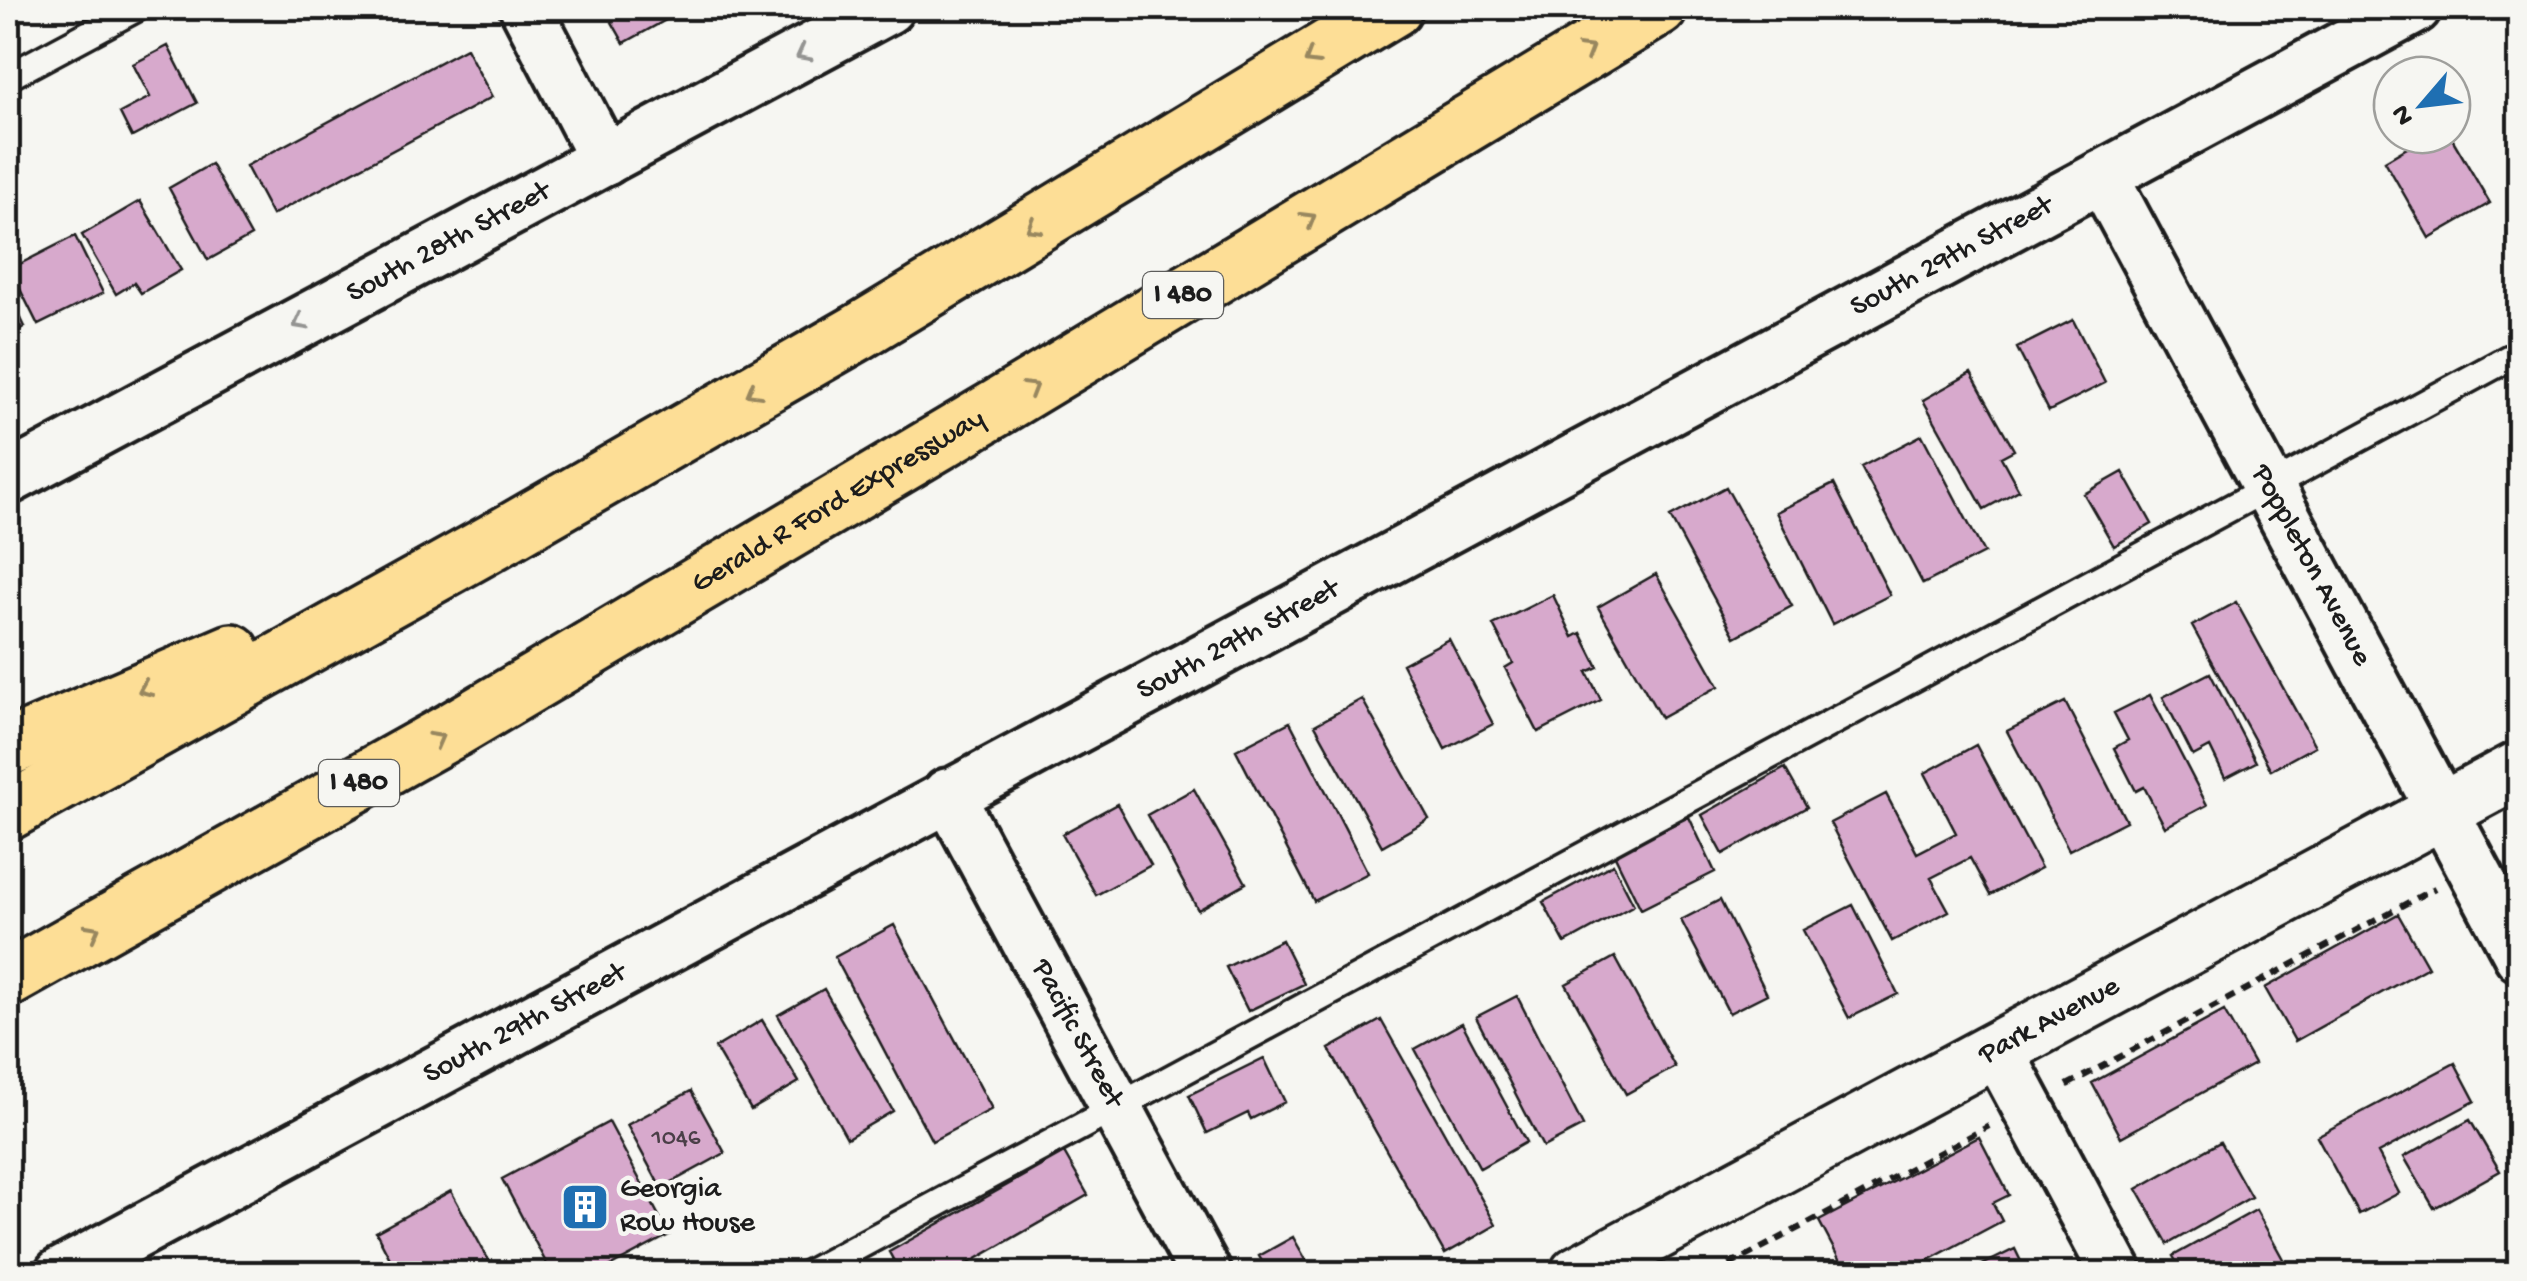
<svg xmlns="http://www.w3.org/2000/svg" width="2527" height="1281" viewBox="0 0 2527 1281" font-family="'Gochi Hand',sans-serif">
<rect width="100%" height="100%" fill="#f6f6f2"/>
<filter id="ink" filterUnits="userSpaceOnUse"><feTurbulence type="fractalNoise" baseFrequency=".01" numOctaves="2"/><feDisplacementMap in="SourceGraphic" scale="20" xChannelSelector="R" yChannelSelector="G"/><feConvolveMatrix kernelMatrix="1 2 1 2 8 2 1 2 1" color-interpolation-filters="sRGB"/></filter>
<g filter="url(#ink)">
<path fill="#d7a9cc" stroke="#1c1c1c" stroke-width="2.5" d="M604,8H680L682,11L624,43Z
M168,46L197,103L132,137L120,113L150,97L133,64Z
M466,48L492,97L272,215L246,166Z
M2429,135H2450L2490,203L2429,238L2385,161Z
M211,164L251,236L208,260L169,188Z
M140,201L181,270L141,293L134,283L116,294L82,235Z
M75,236L103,293L38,325L10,269Z
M8,291L25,327L8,335Z
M2073,320L2105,383L2049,411L2017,348Z
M1971,373L2014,450L2001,457L2019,490L1984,509L1923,400Z
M1922,435L1984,553L1923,584L1861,467Z
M2123,472L2152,524L2114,546L2084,494Z
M1834,484L1890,595L1832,624L1776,512Z
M1726,487L1792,606L1735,637L1670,517Z
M1656,574L1719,686L1661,718L1598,607Z
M1553,595L1573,637L1581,633L1598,667L1587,672L1601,700L1538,732L1505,668L1513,663L1493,625Z
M2236,602L2315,746L2271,770L2192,626Z
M1449,639L1493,724L1445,749L1402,664Z
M2210,673L2256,762L2225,778L2210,747L2193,756L2163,697Z
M2150,695L2207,805L2165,827L2144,787L2136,791L2114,748L2128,740L2114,713Z
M1362,699L1429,819L1382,846L1315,725Z
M2065,702L2126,821L2069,850L2007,731Z
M1290,722L1368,873L1314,901L1236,750Z
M1976,745L2041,868L1990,895L1970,858L1931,878L1949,911L1892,941L1830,823L1886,794L1917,853L1956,833L1925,773Z
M1785,768L1807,807L1723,854L1702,815Z
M1194,789L1246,883L1198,910L1147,815Z
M1117,804L1151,865L1096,895L1062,834Z
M1689,817L1715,872L1641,909L1614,854Z
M1613,864L1634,905L1565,943L1543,902Z
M1720,900L1767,994L1729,1013L1681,920Z
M1853,905L1898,994L1849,1018L1803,930Z
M2398,914L2428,967L2295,1041L2265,988Z
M894,925L992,1109L932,1141L835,957Z
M1282,940L1304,984L1248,1011L1226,967Z
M1615,957L1675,1067L1626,1094L1566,984Z
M824,989L893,1111L847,1138L778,1015Z
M1517,996L1583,1126L1543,1147L1476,1017Z
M2224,1011L2254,1064L2121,1137L2092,1083Z
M762,1020L799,1082L751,1110L715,1048Z
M1381,1020L1496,1225L1445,1254L1329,1049Z
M1462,1023L1526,1142L1480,1168L1415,1049Z
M1264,1058L1285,1102L1251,1119L1248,1113L1207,1133L1189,1095Z
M2455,1063L2475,1101L2378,1153L2399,1193L2359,1214L2317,1136Z
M691,1091L725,1153L661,1188L627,1125Z
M2470,1120L2500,1171L2434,1208L2404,1157Z
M609,1122L669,1235L596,1274H552L502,1179Z
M1979,1137L2009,1195L1993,1203L2002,1221L1902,1274H1847L1819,1221Z
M2220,1142L2251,1197L2168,1244L2137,1189Z
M1064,1153L1088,1195L950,1274H901L889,1252Z
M451,1191L493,1268L484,1274H398L376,1232Z
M2256,1210L2289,1270L2283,1274H2183L2173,1256Z
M1293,1237L1314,1274H1269L1259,1256Z
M2015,1249L2027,1274H1964Z"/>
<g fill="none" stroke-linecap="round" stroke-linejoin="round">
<g stroke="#1c1c1c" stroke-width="32">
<path id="lane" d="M8,77L137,8
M807,1274L2520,352"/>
</g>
<g stroke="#1c1c1c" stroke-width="58">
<g id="street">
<path d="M526,8L605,160"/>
<path id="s1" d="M2102,176L2520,956"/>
<path id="s2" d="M8,479L888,8"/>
<path id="s3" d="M948,794L1206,1274"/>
<path d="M1997,1050L2117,1274"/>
<path id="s4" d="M60,1274L2415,8"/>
</g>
</g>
<g stroke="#1c1c1c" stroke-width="62">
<g id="secondary">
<path id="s5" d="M1578,1274L2520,769"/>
</g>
</g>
<g stroke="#1c1c1c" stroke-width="62">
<g id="highway">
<path d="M8,748L232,652"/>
<path d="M8,812L493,542L857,333L1394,8"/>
<path id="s6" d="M8,979L453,730L1000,406L1659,8"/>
</g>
</g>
<path stroke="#1c1c1c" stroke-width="6" stroke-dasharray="10 8" stroke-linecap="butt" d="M2067,1085L2435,888
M1713,1274L1989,1126"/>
<use href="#lane" stroke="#f6f6f2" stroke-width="25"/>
<use href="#street" stroke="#f6f6f2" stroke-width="50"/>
<use href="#secondary" stroke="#f6f6f2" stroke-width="55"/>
<use href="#highway" stroke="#fdde96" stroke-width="55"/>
</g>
<defs><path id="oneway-chevron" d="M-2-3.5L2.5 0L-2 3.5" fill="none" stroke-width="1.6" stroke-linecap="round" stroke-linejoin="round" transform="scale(2.5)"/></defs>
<g stroke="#98875f">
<use href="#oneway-chevron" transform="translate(1587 50) rotate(-31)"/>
<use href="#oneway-chevron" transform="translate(1311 58) rotate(149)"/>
<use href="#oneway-chevron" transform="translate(1309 219) rotate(-31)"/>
<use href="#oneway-chevron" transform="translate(1033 227) rotate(149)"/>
<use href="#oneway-chevron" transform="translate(1031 388) rotate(-31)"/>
<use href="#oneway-chevron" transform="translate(753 392) rotate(150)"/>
<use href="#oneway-chevron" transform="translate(145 689) rotate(157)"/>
<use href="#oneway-chevron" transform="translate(437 739) rotate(-29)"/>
<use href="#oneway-chevron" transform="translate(93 931) rotate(-29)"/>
</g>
<g stroke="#949492">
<use href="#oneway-chevron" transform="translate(803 54) rotate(152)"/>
<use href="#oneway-chevron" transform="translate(300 323) rotate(152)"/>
</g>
</g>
<defs>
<g id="building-square" transform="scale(2.5)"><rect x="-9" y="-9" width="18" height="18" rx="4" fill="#1f6fb2" stroke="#f6f6f2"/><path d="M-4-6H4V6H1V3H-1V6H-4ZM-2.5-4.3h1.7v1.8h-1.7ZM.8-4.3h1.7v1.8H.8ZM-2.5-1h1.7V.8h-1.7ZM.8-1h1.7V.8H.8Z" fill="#fff"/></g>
</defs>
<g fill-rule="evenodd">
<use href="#building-square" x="585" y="1207"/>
</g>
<g text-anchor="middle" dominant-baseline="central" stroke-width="9" stroke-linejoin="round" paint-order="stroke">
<g font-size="25" fill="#4b3f48">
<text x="676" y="1139">1046</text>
</g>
<g fill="#f6f6f2" stroke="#5d5d5c" stroke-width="2.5">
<rect x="1143" y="272" width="80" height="46" rx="8"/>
<rect x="319" y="760" width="80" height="46" rx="8"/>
</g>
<g font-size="28" font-weight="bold" fill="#1c1c1c">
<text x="1183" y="295">I 480</text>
<text x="359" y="783">I 480</text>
</g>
<g font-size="30" fill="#1c1c1c" stroke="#f6f6f2">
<text stroke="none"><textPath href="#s2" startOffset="500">South 28th Street</textPath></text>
<text stroke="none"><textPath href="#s4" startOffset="2148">South 29th Street</textPath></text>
<text stroke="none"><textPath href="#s6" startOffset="958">Gerald R Ford Expressway</textPath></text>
<text stroke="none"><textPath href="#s1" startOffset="442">Poppleton Avenue</textPath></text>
<text stroke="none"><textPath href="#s4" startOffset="1338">South 29th Street</textPath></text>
<text stroke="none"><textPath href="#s5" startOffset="535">Park Avenue</textPath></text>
<text stroke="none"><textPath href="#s4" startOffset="528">South 29th Street</textPath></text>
<text stroke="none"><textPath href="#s3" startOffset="272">Pacific Street</textPath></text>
</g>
<g font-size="30" fill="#1c1c1c" stroke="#f6f6f2" text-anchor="start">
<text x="620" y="1190">Georgia<tspan x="620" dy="34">Row House</tspan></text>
</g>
</g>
<rect width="2527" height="1281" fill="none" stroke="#f6f6f2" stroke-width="40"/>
<rect x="20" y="20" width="2487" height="1241" fill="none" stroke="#1c1c1c" stroke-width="4" filter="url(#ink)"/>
<g transform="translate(2422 105) rotate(242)"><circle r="48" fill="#f6f6f2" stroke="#9f9f9c" stroke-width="2.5"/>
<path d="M0-8L18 38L0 25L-18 38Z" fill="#1f6fb2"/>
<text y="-15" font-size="28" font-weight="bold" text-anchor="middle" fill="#1c1c1c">N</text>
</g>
</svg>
